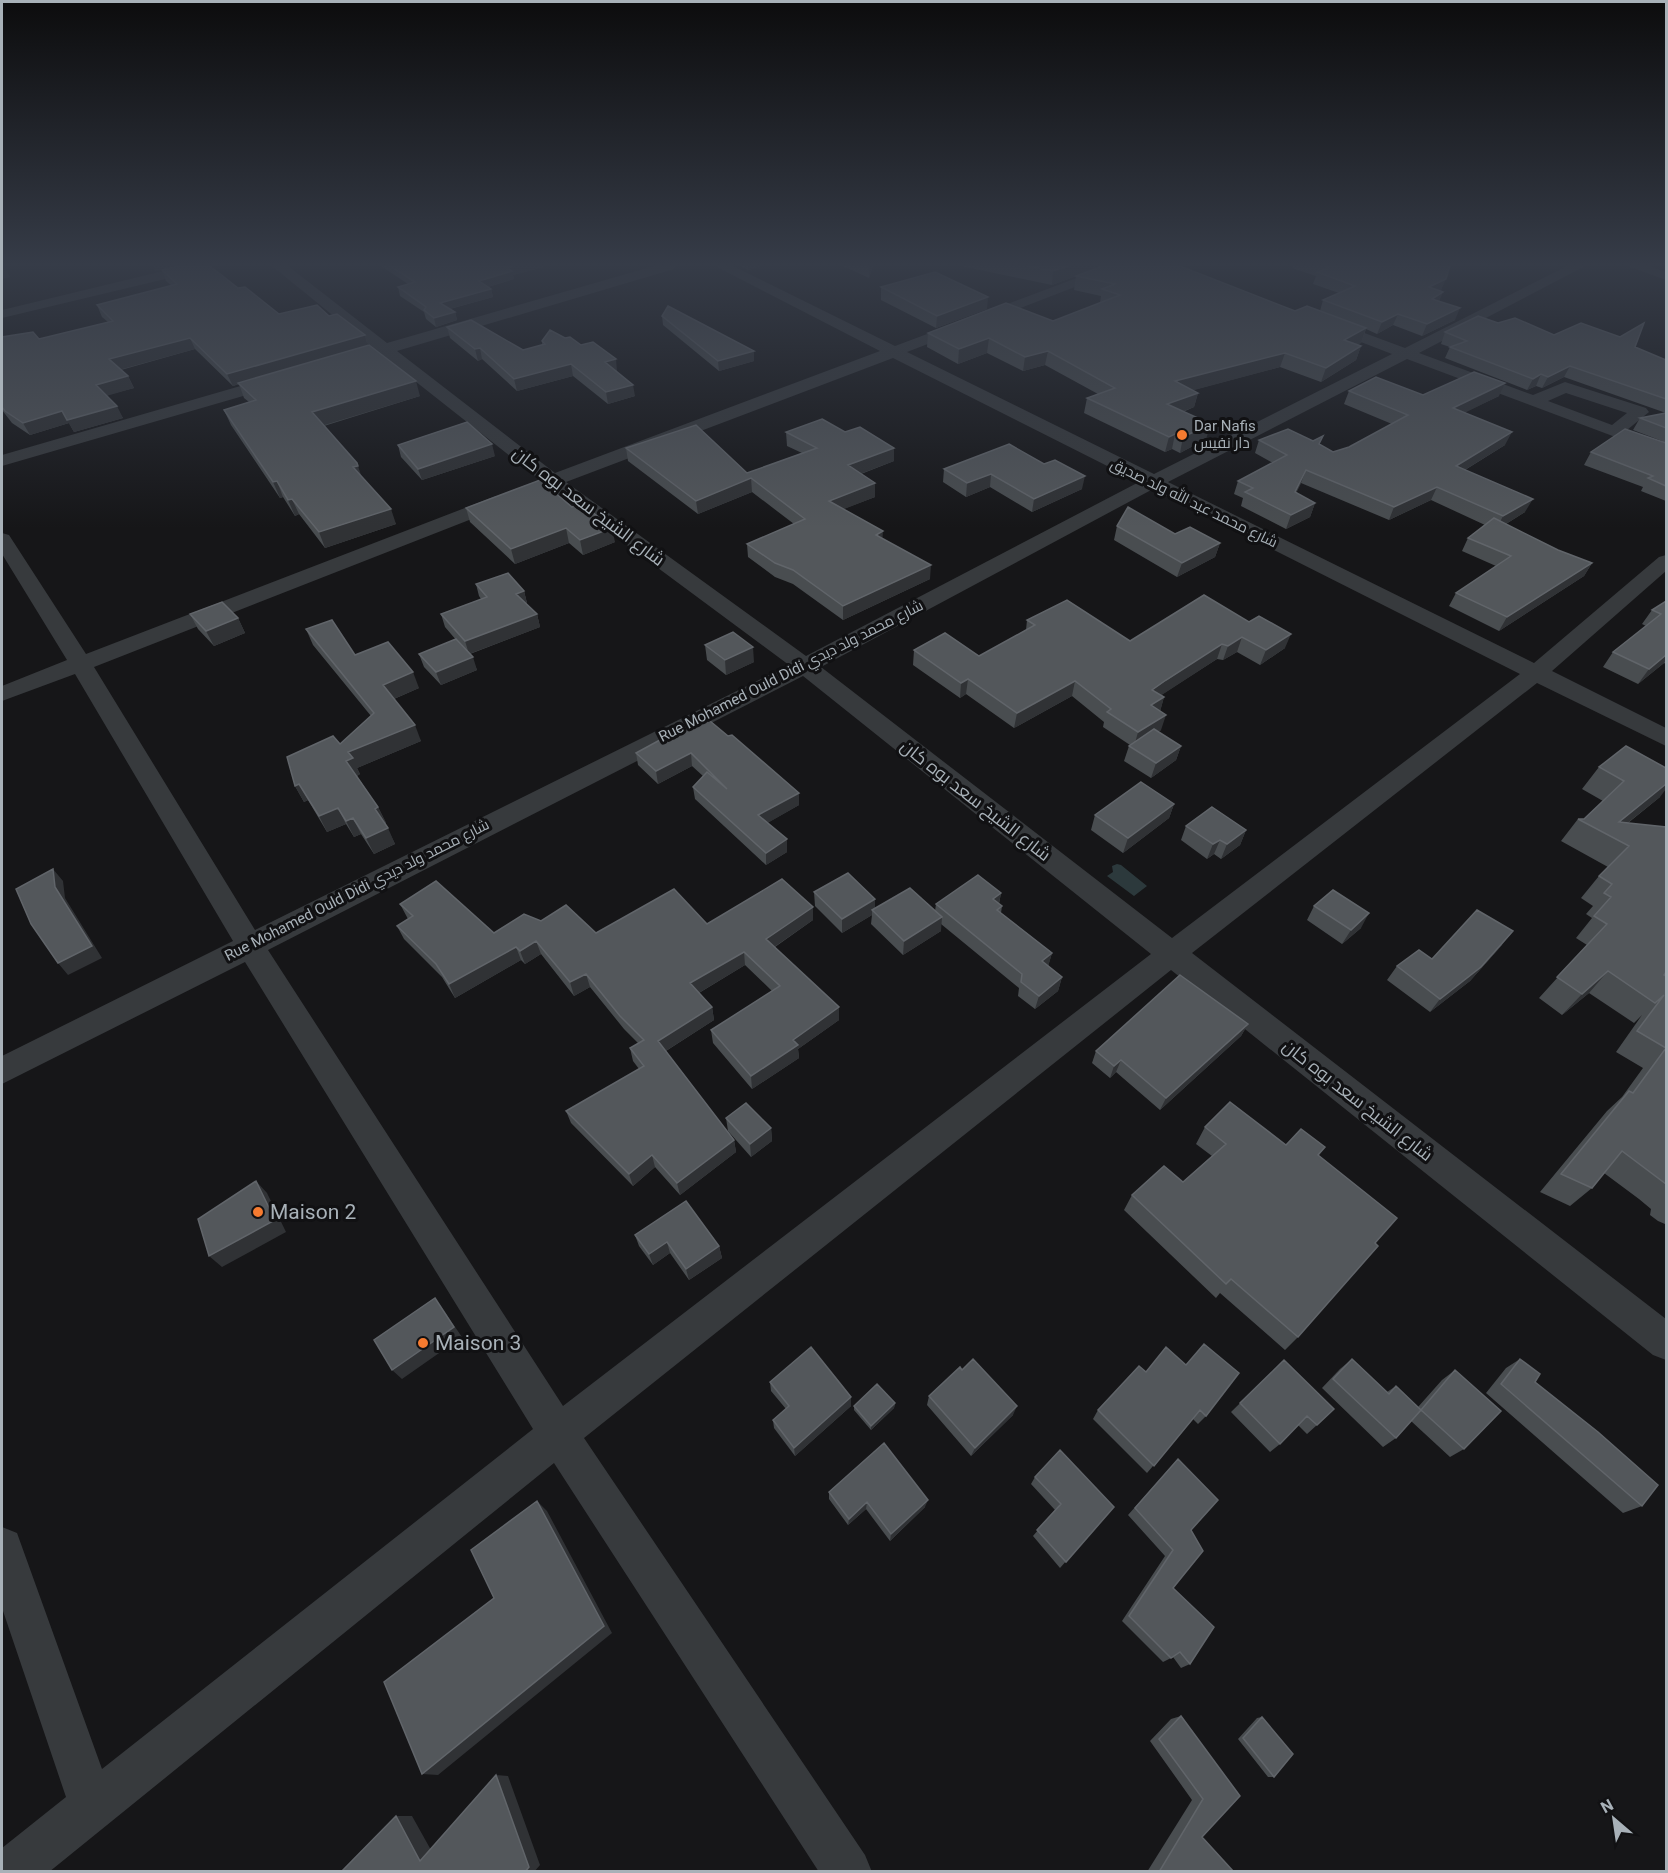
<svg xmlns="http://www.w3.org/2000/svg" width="1668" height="1873" viewBox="0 0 1668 1873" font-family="Roboto,Cairo,sans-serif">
<rect width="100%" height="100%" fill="#161618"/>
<path fill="#2c393c" d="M1117,864L1121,865L1147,886L1134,896L1107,876L1113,872L1112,866Z"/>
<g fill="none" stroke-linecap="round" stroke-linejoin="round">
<path fill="#373a3d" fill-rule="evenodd" d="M184,266H209L207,269L2,318V310Z
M272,266H288L387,343L654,266H676L674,269L397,351L555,473L880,351L715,266H733L895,346L1109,266H1129L907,352L1154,474L1392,354L1322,327L1319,324L1322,321H1332L1405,348L1567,266H1585L1419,353L1533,395L1565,382L1646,408L1649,412L1627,430L1666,445V456L1407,359L1168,482L1534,663L1659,557L1666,555V571L1552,671L1666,728V746L1537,683L1192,953L1666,1319V1360L1653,1355L1171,970L584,1438L865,1855L872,1872H819L554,1463L49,1872H2V1848L66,1797L2,1608V1527L17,1533L102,1769L533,1429L245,962L2,1084V1056L233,941L75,674L2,701V686L67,660L2,554V533L9,535L86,654L496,496H510L513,500L510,504L94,667L255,930L789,665L550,488L540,491L533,489L531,485L539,479L382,355H369L367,352L373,348ZM893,358L1139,482L806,656L566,482ZM1566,393L1627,413L1612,425L1548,401ZM1153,489L1520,674L1172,938L821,667ZM803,676L1151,954L563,1406L268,950Z
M1628,266H1649L1666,272V280Z
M278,375L284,376L286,380L284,384L2,466V455Z"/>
</g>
<path fill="#494d50" d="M381,266H547L513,275L514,279L488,287L491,289L493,297L450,309L455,312L457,320L436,327L426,319L424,312L400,296L398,287L408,284Z
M741,266H760L748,270Z
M843,266H873L869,278Z
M961,266H1103L1052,285Z
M1293,266H1450L1441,290L1440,291L1439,301L1455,320L1422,336L1393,325L1377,334L1366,329L1361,343L1357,344L1361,346L1356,360L1321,382L1280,367L1193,390L1198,393L1194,407L1183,412L1206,439L1180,453L1172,449L1165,452L1084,413L1087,398L1098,394L1045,365L1023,371L987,353L958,364L927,347L928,333L1053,321L1100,303L1101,296L1074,290L1076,276L1295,311H1320L1323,300L1339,293L1313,284L1316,276L1292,268Z
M162,270L238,288L279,314L329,316L365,335L368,346L420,396L324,426L396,524L325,548L299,514L295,516L283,497L280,498L231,425L224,410L249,402L244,398L239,384L233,386L195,349L121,370L128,376L134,388L107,395L123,418L74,432L69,423L30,435L12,423L2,410V337L39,339L108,322L102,317L97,305L172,286L166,281Z
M881,287L987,309L936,328L881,300Z
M662,316L754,361L719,371L663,325Z
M1498,323L1554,335L1635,347L1666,360V413L1564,377L1542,388L1536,386L1527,390L1445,358L1450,347L1441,344L1445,332Z
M447,327L523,350L542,345V341L617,371H616L635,396L608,404L573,376L517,391L482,359L478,361L450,338Z
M1349,391L1423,395L1499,396L1465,412L1505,445L1465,470L1525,512L1506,524L1558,550L1592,563L1584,576L1499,631L1449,606L1456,593L1496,566L1462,551L1468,538L1485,525L1431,500L1389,520L1301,483L1296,493L1315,503L1310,517L1286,529L1241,506L1243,498L1234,494L1238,481L1273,463L1255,453L1259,440L1320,445L1333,452L1349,447L1392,424L1344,404Z
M1666,413V501L1641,491L1643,487L1584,465L1591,452L1662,441L1633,430L1640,418Z
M786,432L894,461L861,474L875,483V497L843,509L883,539L930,579L843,620L793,584L775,577L748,557L747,544L794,524L752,492L698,514L628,461L626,448L747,473L802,453L787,446Z
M398,445L495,456L422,480L401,457Z
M1044,464L1082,489L1032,512L990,487L966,497L943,482L944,469Z
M540,480L615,542L583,555L569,543L515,564L470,522L466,508Z
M1117,526L1175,534L1220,543L1215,557L1177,577L1114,540Z
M476,584L524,591L527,603L526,604L537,614L540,627L470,654L477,670L441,685L424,667L419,654L457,641L445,627L441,614L481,599L479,596Z
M1204,595L1285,648L1260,665L1237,652L1223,660L1217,659L1161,695L1164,697L1160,711L1161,730L1158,732L1181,746L1176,760L1151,778L1124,761L1129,746L1130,745L1103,727L1104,722L1072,696L1014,728L966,694L960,698L913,665L914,650L979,656L1026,630L1027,620L1130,641Z
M1666,601V664L1664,663L1638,684L1603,667L1613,652L1646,626L1642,624L1652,610Z
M190,614L238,618L245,633L214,646L198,629Z
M306,629L419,688L394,699L421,741L357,768L360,774L357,776L378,807L386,823L385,824L395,844L374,854L361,834L354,837L346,824L327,832L308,800L304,802L295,786L340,744L371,716L313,645Z
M705,645L754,662L726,675L707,660Z
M704,716L799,805L767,823L787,839V852L766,865L695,799L693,787L703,776L692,766L658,784L638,765L636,753Z
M1599,767L1660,797L1628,823L1664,975L1666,976V1224H1665L1658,1221L1650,1215L1651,1209L1639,1199L1604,1173L1592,1188L1570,1206L1540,1192L1607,1111L1622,1097L1643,1068L1616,1052L1642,1015L1634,1023L1589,993L1562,1015L1539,998L1587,945L1576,938L1592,918L1586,914L1593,906L1581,898L1599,876L1608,867L1561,841L1578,819H1584L1603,801L1582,789Z
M1174,804L1169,818L1123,853L1091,830L1095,815Z
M1186,826L1246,830L1240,845L1221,859L1214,854L1207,859L1181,840Z
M814,892L875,908L935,911L936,904L1001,893L999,904L1002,906L1001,913L1052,953L1048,966L1062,977L1058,991L1035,1009L1018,996L1019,988L941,924V931L903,955L871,924L872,915L842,933L815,906Z
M400,904L494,933L541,921L596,933L707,924L813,920L775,947L839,1020L798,1049L799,1058L752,1089L713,1043L711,1030L772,991L745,965L699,993L712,1007L714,1020L666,1051L734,1140L736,1152L680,1195L655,1167L633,1186L571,1123L566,1111L639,1069L633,1061L630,1048L638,1043L624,1029L590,987L574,996L541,954L525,964L521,960L455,998L442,977L404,939L397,926L408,919Z
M1314,906L1361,928L1342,944L1307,920Z
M1502,945L1470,981L1430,1012L1387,980L1397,966Z
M1248,1024L1241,1036L1160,1110L1116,1072L1110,1078L1092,1063L1096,1051Z
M726,1118L771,1128L772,1141L751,1157L728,1131Z
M1205,1127L1286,1145L1325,1147L1318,1156L1375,1243L1298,1337L1285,1350L1220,1293L1216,1298L1124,1210L1132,1195L1183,1182L1212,1156L1196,1144Z
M635,1235L719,1246L722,1258L689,1280L670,1253L653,1265L639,1246Z
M1166,1347L1206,1416L1198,1424L1193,1419L1147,1473L1093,1419L1098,1410L1146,1372Z
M1352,1359L1387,1392L1396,1386L1418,1407L1442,1380L1455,1370L1464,1449L1450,1457L1411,1421L1396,1438L1383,1447L1322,1388L1340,1369Z
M1520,1359L1535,1382L1642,1506L1623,1513L1486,1393L1506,1368Z
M1284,1360L1317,1425L1307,1434L1298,1425L1280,1444L1270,1452L1231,1412Z
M770,1382L851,1406L795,1456L774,1428L773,1420L786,1409L771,1391Z
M929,1396L1013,1415L971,1456L927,1405Z
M895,1403L894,1408L871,1430L854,1410V1406Z
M1178,1459L1191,1530L1173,1588L1190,1664L1181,1668L1173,1657L1163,1662L1122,1621L1165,1556L1128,1515Z
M1035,1477L1114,1507L1060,1568L1033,1536L1055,1510L1031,1484Z
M829,1492L925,1507L890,1541L866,1509L848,1525L829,1499Z
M1181,1716L1240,1796L1202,1837L1234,1872H1147L1192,1800L1150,1741L1171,1719Z
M1262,1717L1274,1777H1268L1238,1739L1257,1718Z"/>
<path fill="#303235" d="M4,266L10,277L2,279V267Z
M153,266H175L155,271Z
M513,266H547L513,275L514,279L481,289L479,281L507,268Z
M748,266H760L748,270Z
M869,266H873L869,278Z
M1069,266H1103L1052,285L1053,271Z
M1446,279L1441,290L1424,299L1429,287Z
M491,289L493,297L442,311L440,303Z
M1443,292L1438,304L1432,299Z
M988,297L987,309L936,328L937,316Z
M1460,308L1455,320L1422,336L1427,324Z
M455,312L457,320L436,327L434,318Z
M1398,314L1393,325L1377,334L1382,322Z
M1366,328L1361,343L1339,354L1344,340Z
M365,335L368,347L238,383L239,384L233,386L227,374Z
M190,338L195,349L115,371L109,359Z
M989,338L987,353L958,364L959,349Z
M1361,346L1356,360L1321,382L1326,368Z
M480,348L482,359L478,361L475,349Z
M754,351V361L719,371L718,361Z
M1048,351L1045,365L1023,371L1025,357Z
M1285,353L1280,367L1172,396L1175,381Z
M616,359L617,371L607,374L605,362Z
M571,364L573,376L517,391L514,379Z
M1570,366L1564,377L1542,388L1548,377Z
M1541,374L1536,386L1527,390L1533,379Z
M128,376L134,388L103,397L96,385Z
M416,381L420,396L318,427L312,412Z
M1505,383L1499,396L1448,421L1453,408Z
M633,385L635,396L608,404L606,392Z
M1198,393L1194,407L1163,419L1167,404Z
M117,406L123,418L74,432L67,420Z
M62,411L69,423L30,435L23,423Z
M1211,424L1206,439L1180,453L1183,437Z
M1512,432L1505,445L1450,479L1456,466Z
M1175,434L1172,449L1165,452L1169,437Z
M492,444L495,456L422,480L418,469Z
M894,448V461L847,479L848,465Z
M357,463L363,481L353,467Z
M1306,470L1301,483L1290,505L1295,492Z
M991,474L990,487L966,497L967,483Z
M1085,476L1082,489L1032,512L1034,499Z
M751,478L752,492L698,514L696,501Z
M277,481L283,497L280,498L273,482Z
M875,483V497L829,515V501Z
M1437,487L1431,500L1389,520L1394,507Z
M292,499L299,514L295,516L288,500Z
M1533,499L1525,512L1496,530L1503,516Z
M1315,503L1310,517L1286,529L1291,515Z
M391,509L396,524L325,548L319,532Z
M566,528L569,543L515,564L511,549Z
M612,528L615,542L583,555L580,540Z
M883,531L882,545L876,535Z
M1220,543L1215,557L1177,577L1182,563Z
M1592,563L1584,576L1499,631L1507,617Z
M931,565L930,579L843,620V606Z
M524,591L527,603L519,606L516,594Z
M537,614L540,627L469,654L465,641Z
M238,618L245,633L214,646L206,631Z
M1291,634L1285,648L1260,665L1266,650Z
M1242,637L1237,652L1223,660L1228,646Z
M1222,644L1217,659L1148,704L1152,690Z
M753,647L754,662L726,675L725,660Z
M1666,655V660L1664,663L1638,684L1649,669Z
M473,657L477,670L441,685L436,672Z
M413,672L419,688L389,701L383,685Z
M968,679L966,694L960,698L961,683Z
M1075,681L1072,696L1014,728L1017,713Z
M1164,697L1160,712L1151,705Z
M1166,715L1161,730L1134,747L1138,732Z
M415,725L421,741L357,768L360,774L354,778L346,761L348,752Z
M1181,746L1176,760L1151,778L1156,763Z
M691,753L692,766L658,784L656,771Z
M299,784L308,800L304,802L295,786Z
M1666,784V789L1660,797L1611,836L1619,822Z
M799,793V805L759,828L758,815Z
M1174,804L1169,818L1123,853L1128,838Z
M378,807L386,823L382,825L375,809Z
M338,808L346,824L327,832L319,816Z
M353,818L361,834L354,837L346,821Z
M388,828L395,844L374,854L366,838Z
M1246,830L1240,845L1221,859L1227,844Z
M787,839V852L766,865V853Z
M1220,840L1214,854L1207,859L1213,844Z
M53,869L63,881L65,898L102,958L68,975L58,963L55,887Z
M1001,893L998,908L993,899Z
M875,899V913L872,910V915L842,933V919Z
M813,907V920L767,952L766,939Z
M1369,913L1361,928L1342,944L1351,930Z
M942,917L941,931L903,955L904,941Z
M1513,931L1502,945L1470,981L1430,1012L1440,999Z
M536,941L541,954L525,964L520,951Z
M516,947L521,960L455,998L449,984Z
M744,952L745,965L692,997L690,983Z
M1052,953L1048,967L1042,961Z
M1608,971L1589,993L1562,1015L1582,994Z
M586,974L590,987L574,996L570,982Z
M1062,977L1058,991L1035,1009L1039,996Z
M712,1007L714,1020L661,1054L658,1041Z
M839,1007V1020L798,1049L799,1058L752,1089L751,1076L793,1040Z
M1248,1024L1241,1036L1160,1110L1166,1098Z
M1121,1060L1116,1072L1110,1078L1114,1066Z
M771,1128L772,1141L751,1157L750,1144Z
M734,1140L736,1152L680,1195L677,1183Z
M652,1155L655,1167L633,1186L629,1174Z
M256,1181L267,1193L286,1232L222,1267L209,1256Z
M667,1242L670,1253L653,1265L649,1254Z
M719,1246L722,1258L689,1280L686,1269Z
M435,1298L462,1337L402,1379L392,1370Z
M851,1397V1406L795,1456L794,1448Z
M895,1403L894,1408L871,1430V1426Z
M1017,1406L1013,1415L971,1456L975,1448Z
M928,1500L925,1507L890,1541L891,1534Z
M537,1501L547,1511L612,1633L438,1775L422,1774Z
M867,1502L866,1509L848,1525L849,1519Z
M496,1775L508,1776L540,1865L534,1872H525Z
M396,1816H412L436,1859L420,1861Z"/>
<path fill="#53575b" stroke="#61656a" stroke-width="1.5" d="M179,266H210L238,288L245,287L279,314L317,305L329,316L337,314L365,335L227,374L190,338L109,359L128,376L96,385L117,406L67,420L62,411L23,423L5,411L2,407V337L33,332L39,339L113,321L97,305L177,284L162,270Z
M390,266H513L507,268L512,271L479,281L491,289L440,303L455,312L434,318L424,310L426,307L398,287L415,282Z
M1027,266H1069L1053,271Z
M1103,266H1180L1295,311L1307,306L1366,328L1344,340L1361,346L1326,368L1285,353L1175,381L1198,393L1167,404L1211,424L1183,437L1175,434L1169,437L1087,398L1115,388L1048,351L1025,357L989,338L959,349L928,333L1006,303L1053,321L1120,295L1102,289L1115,284L1076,276Z
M1324,266H1450L1446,279L1429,287L1443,292L1432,299L1460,308L1427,324L1398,314L1382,322L1323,300L1355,286L1317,272L1329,268Z
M935,272L988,297L937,316L881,287Z
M668,306L754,351L718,361L662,316Z
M1478,316L1498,323L1515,318L1554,335L1581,323L1620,337L1644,323L1635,347L1666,360V399L1570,366L1548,377L1541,374L1533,379L1450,347L1467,341L1445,332Z
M471,320L523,350L545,344L542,341L550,330L565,338L570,337L581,345L593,342L616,359L605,362L633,385L606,392L571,364L514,379L480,348L475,349L447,327Z
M369,345L416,381L312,412L357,463L358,466L353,467L391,509L319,532L292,499L288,500L277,481L273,482L224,410L256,400L238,383Z
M1474,372L1505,383L1453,408L1512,432L1456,466L1533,499L1503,516L1437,487L1394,507L1306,470L1295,492L1315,503L1291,515L1245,492L1253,488L1238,481L1287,455L1259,440L1288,429L1313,441L1323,436L1319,444L1333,452L1349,447L1408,415L1349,391L1376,377L1423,395Z
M1666,413V428L1640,418Z
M822,419L845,432L860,427L894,448L848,465L875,483L829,501L883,531L876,535L931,565L843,606L793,570L775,563L747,544L805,519L751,478L696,501L626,448L696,425L747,473L817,448L786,432Z
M467,422L492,444L418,469L398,445Z
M1625,429L1666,443V486L1648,478L1653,476L1591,452Z
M1009,444L1044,464L1055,460L1085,476L1034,499L991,474L967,483L944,469Z
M540,480L572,507L581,503L612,528L580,540L566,528L511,549L466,508Z
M1128,507L1175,534L1190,527L1220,543L1182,563L1117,526Z
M1494,518L1558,550L1592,563L1507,617L1456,593L1511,556L1468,538Z
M508,573L524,591L516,594L537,614L465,641L441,614L487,597L476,584Z
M1204,595L1249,622L1259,616L1291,634L1266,650L1242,637L1228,646L1222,644L1166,680L1152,690L1164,697L1151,705L1166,715L1138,732L1107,712L1111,709L1075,681L1017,713L968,679L961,683L914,650L945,633L979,656L1035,625L1027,620L1067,600L1130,641Z
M1666,601V655L1649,669L1613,652L1661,614L1652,610Z
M222,602L238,618L206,631L190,614Z
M332,620L355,655L388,642L413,672L383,685L415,725L348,752L353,758L346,761L378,807L375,809L388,828L366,838L353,818L346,821L338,808L319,816L299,784L295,786L287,757L333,736L340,744L374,713L306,629Z
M733,632L753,647L725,660L705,645Z
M456,639L473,657L436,672L419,654Z
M704,716L728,736L732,735L799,793L758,815L787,839L766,853L693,787L707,772L727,789L691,753L656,771L636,753Z
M1154,729L1181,746L1156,763L1129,746Z
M1626,746L1666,768V784L1619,822L1666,827V972L1664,975L1666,976V1184L1622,1151L1592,1188L1561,1174L1629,1091L1633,1093L1666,1048L1637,1031L1664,995L1655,1003L1608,971L1582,994L1557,977L1607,924L1594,916L1611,897L1604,893L1612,884L1599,876L1629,846L1578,819H1584L1624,781L1599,767Z
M1141,782L1174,804L1128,838L1095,815Z
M1212,807L1246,830L1227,844L1220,840L1213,844L1186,826Z
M53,869L55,887L92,946L58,963L31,924L16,889Z
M848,873L875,899L842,919L814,892Z
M978,875L1001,893L993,899L1002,906L997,910L1052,953L1042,961L1062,977L1039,996L1021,982L1022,974L936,904Z
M782,879L813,907L766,939L839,1007L793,1040L798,1045L751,1076L711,1030L780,986L744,952L690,983L712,1007L658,1041L734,1140L677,1183L652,1155L629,1174L566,1111L644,1066L630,1048L644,1040L620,1016L586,974L570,982L536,941L520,951L516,947L449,984L436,964L397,926L413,916L400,904L436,881L494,933L524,914L541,921L566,905L596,933L674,889L707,924Z
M910,888L942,917L904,941L872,910Z
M1333,890L1369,913L1351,930L1314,906Z
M1477,910L1513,931L1481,967L1440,999L1397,966L1419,950L1432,959Z
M1180,975L1248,1024L1166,1098L1121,1060L1114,1066L1096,1051Z
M1230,1102L1286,1145L1301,1129L1325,1147L1318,1155L1397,1218L1375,1243L1378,1246L1298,1337L1231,1279L1226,1284L1132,1195L1164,1166L1183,1182L1226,1144L1205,1127Z
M746,1103L771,1128L750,1144L726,1118Z
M256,1181L275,1220L209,1256L198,1219Z
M686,1201L719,1246L686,1269L667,1242L649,1254L635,1235Z
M435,1298L454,1327L392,1370L374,1340Z
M1204,1344L1239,1373L1206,1416L1200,1410L1154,1466L1098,1410L1139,1366L1146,1372L1166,1347L1186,1365Z
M811,1347L851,1397L794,1448L773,1420L789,1406L770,1382Z
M973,1359L1017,1406L975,1448L929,1396L960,1367L962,1370Z
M1352,1359L1389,1394L1396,1386L1421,1410L1396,1438L1333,1379Z
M1520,1359L1540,1374L1535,1382L1598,1432L1658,1485L1642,1506L1501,1384Z
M1284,1360L1334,1409L1317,1425L1307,1416L1280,1444L1240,1403Z
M1455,1370L1501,1411L1464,1449L1421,1410Z
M877,1384L895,1403L871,1426L854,1406Z
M884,1443L928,1500L891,1534L867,1502L849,1519L829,1492Z
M1060,1450L1114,1507L1066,1562L1037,1530L1061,1504L1035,1477Z
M1178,1459L1218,1500L1191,1530L1203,1551L1173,1588L1214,1627L1190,1664L1180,1652L1171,1658L1129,1616L1173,1550L1135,1508Z
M537,1501L604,1626L422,1774L384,1682L494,1598L471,1550Z
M1181,1716L1240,1796L1202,1837L1234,1872H1159L1203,1799L1159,1739Z
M1262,1717L1293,1754L1274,1777L1243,1738Z
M496,1775L529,1867L525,1872H341L396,1816L420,1861Z"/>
<linearGradient id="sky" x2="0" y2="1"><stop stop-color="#0c0c0d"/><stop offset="0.5" stop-color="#363c48"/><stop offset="1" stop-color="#363c48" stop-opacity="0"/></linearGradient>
<rect width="1668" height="528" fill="url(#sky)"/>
<g fill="#f67b30" stroke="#111113" stroke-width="2">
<circle cx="1182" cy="435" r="6"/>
<circle cx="258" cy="1212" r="6"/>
<circle cx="423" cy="1343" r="6"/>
</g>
<g text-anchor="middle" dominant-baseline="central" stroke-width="6" stroke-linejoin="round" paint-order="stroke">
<g font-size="15" fill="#a8b1b8" stroke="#111113" text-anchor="start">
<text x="1194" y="426">Dar Nafis<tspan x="1194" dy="17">دار نفيس</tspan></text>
</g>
<g font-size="15" fill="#a8b1b8" stroke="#111113">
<text transform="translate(1194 503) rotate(26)">شارع محمد عبد الله ولد صديق</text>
<text transform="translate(791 671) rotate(-27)">Rue Mohamed Ould Didi شارع محمد ولد ديدي</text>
<text transform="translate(357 890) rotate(-27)">Rue Mohamed Ould Didi شارع محمد ولد ديدي</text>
</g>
<g font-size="18" fill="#a8b1b8" stroke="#111113">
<text transform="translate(589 506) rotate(37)">شارع الشيخ سعد بوه كان</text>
<text transform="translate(976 800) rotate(38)">شارع الشيخ سعد بوه كان</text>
<text transform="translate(1358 1100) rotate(38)">شارع الشيخ سعد بوه كان</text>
</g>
<g font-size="21" fill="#a8b1b8" stroke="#111113" text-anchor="start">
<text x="270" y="1212">Maison 2</text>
<text x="435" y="1343">Maison 3</text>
</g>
</g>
<rect width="1668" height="1873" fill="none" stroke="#a8b1b8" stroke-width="6"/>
<g transform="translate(1614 1819) rotate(331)" stroke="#111113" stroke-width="4.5" paint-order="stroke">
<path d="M0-4.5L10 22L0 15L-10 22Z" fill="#a8b1b8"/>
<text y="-9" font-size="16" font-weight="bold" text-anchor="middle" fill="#a8b1b8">N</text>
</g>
</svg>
